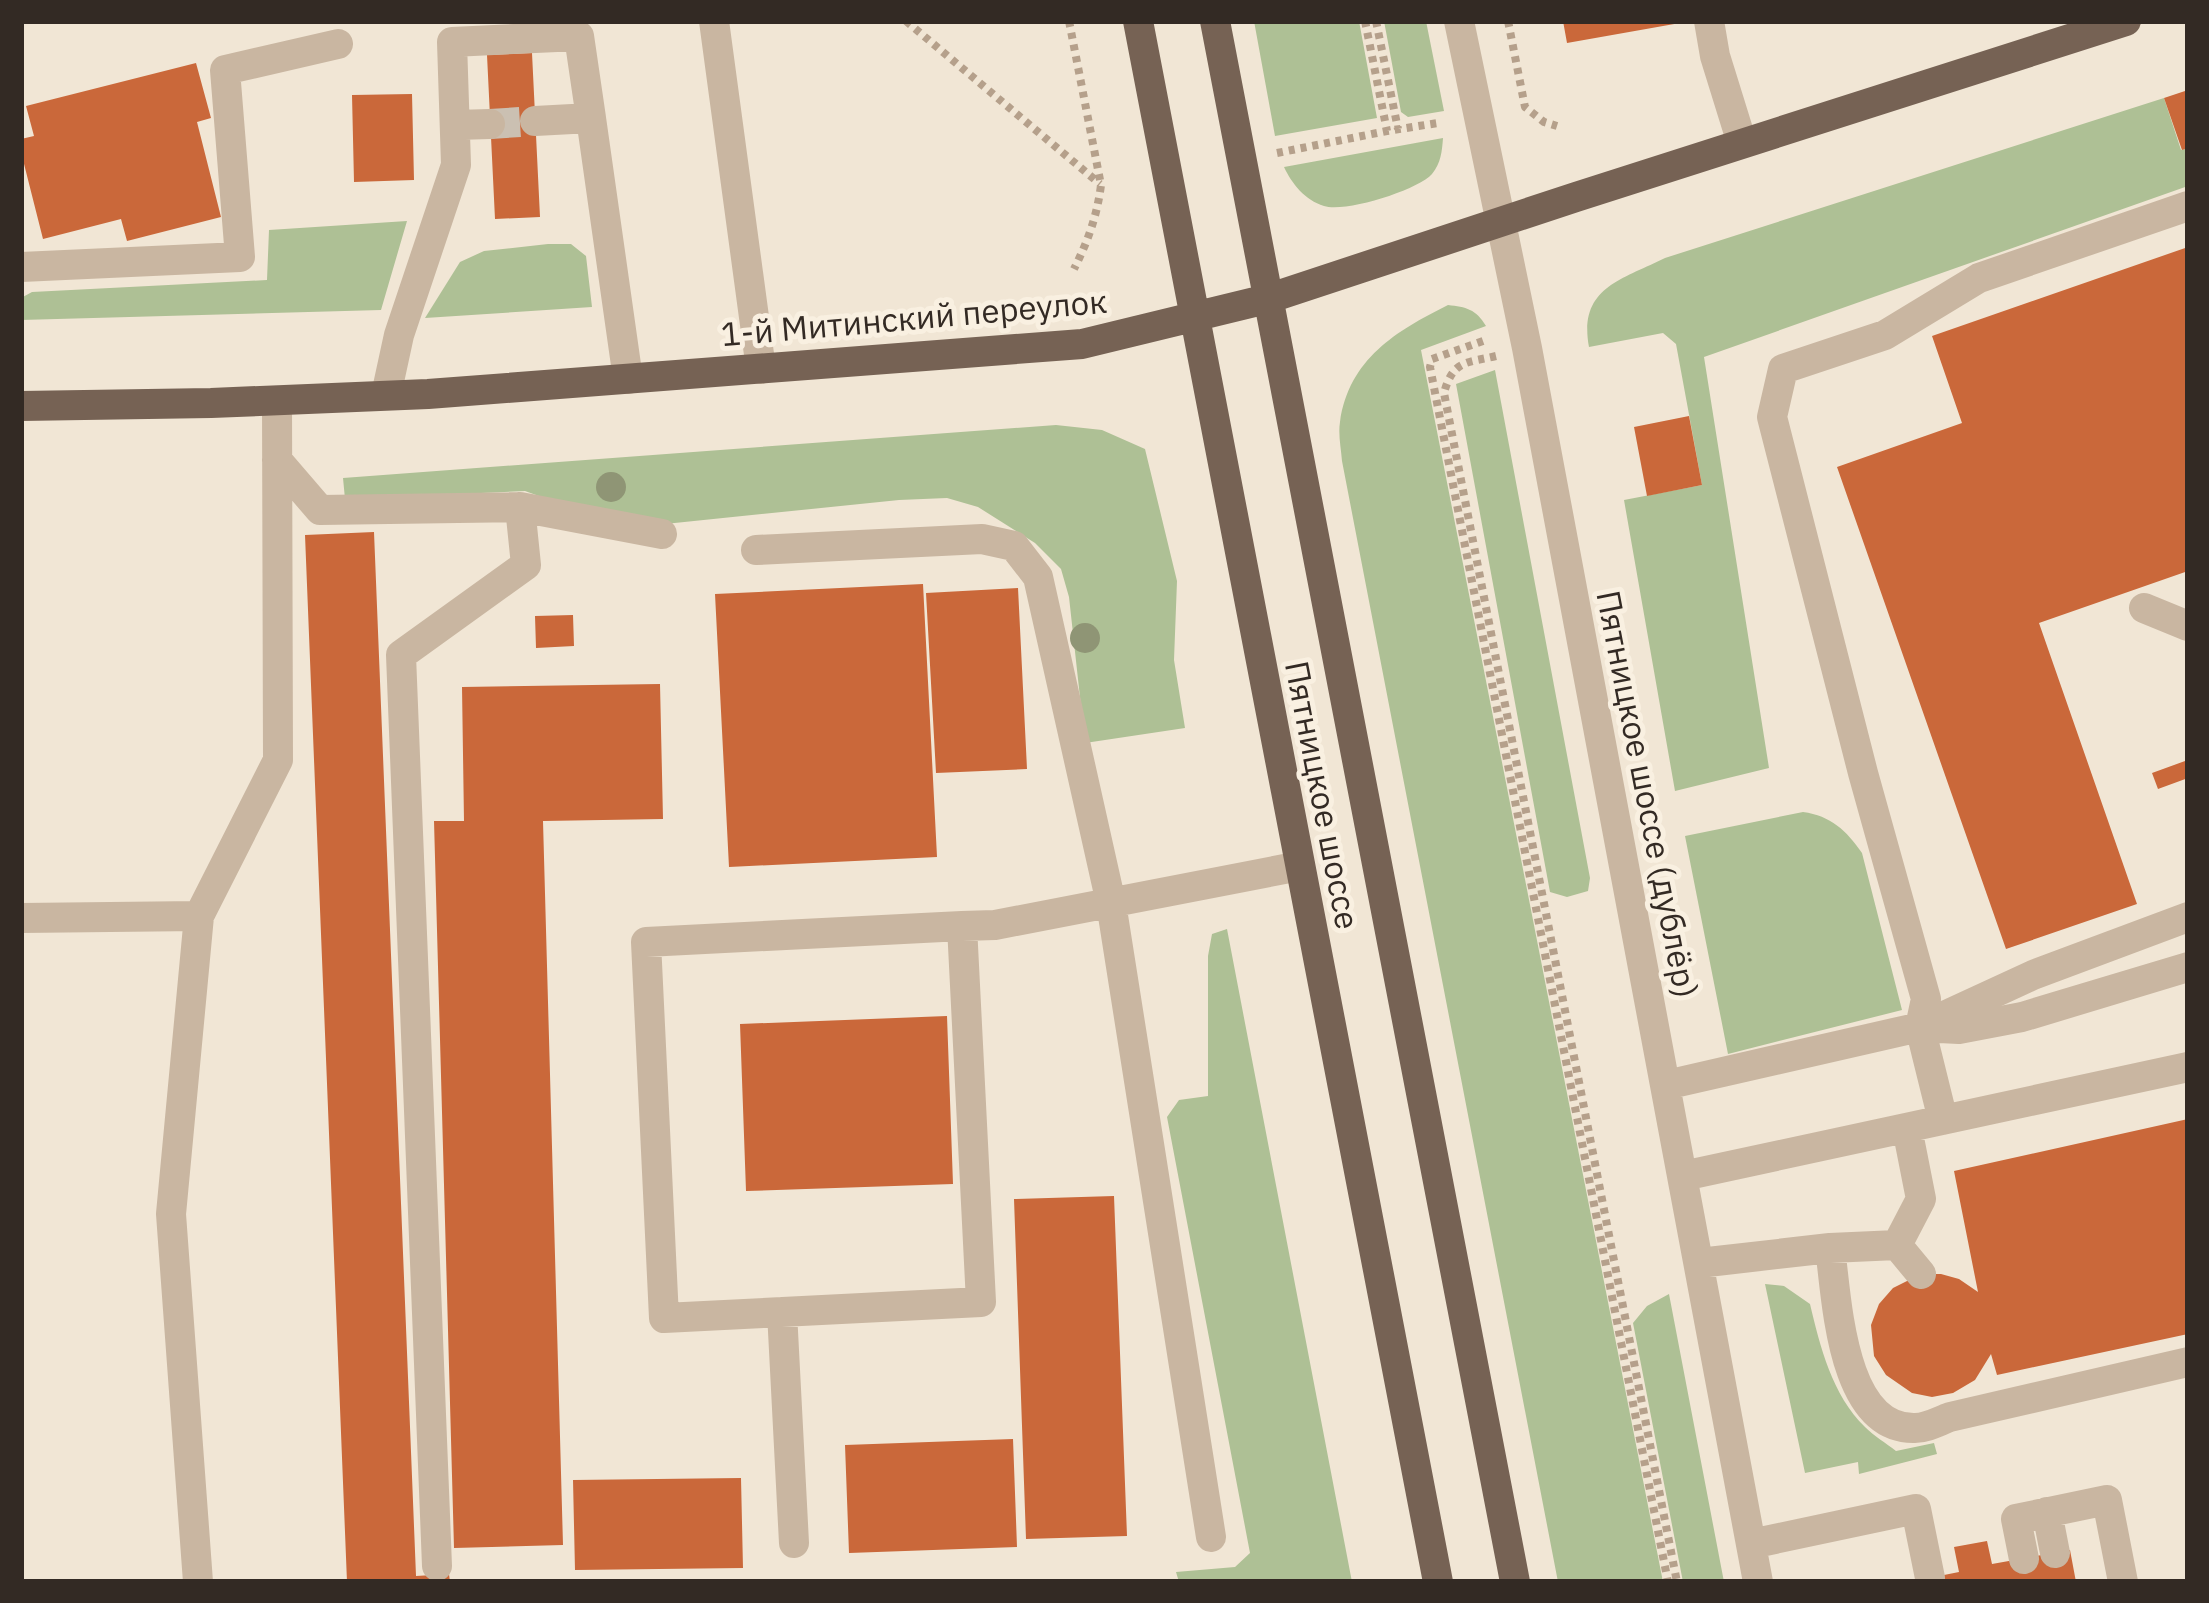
<svg xmlns="http://www.w3.org/2000/svg" width="2209" height="1603" viewBox="0 0 2209 1603" font-family="'IBM Plex Sans',sans-serif">
<rect width="100%" height="100%" fill="#f1e6d5"/>
<path fill="#aec095" d="M1254,21H1359L1377,118L1275,136Z
M1384,21H1426L1444,111L1408,117L1401,112Z
M2164,98L2181,150L2188,148V186L1704,357L1769,768L1675,791L1624,500L1702,485L1676,344L1663,333L1589,347C1578,288 1621,280 1665,258Z
M1443,138C1442,151 1441,163 1432,174C1418,190 1345,213 1324,206C1305,200 1292,184 1284,167Z
M407,221L381,310L21,320V298L32,292L267,280L269,230Z
M548,244H571L586,256L592,307L425,318L460,262L484,251Z
M1448,305C1466,307 1476,309 1486,326L1421,350L1663,1582H1558L1342,461C1341,448 1338,434 1340,422C1349,359 1396,331 1448,305Z
M1495,370L1590,878L1588,891L1567,897L1550,892L1456,384Z
M1056,425L1102,430L1145,449L1177,581L1174,660L1185,728L1085,743L1069,597L1061,569L1035,543L978,507L947,498L899,500L665,524L583,512L525,491L345,499L343,478Z
M1803,812C1831,816 1846,830 1862,853L1902,1010L1728,1054L1685,836Z
M1227,929L1352,1582H1179L1176,1572L1235,1567L1250,1553L1167,1117L1179,1100L1208,1096V956L1212,934Z
M1765,1284L1784,1286L1810,1304C1820,1346 1832,1395 1865,1427C1874,1436 1886,1443 1896,1451L1934,1443L1937,1454L1859,1474L1858,1462L1805,1473Z
M1669,1294L1724,1582H1683L1633,1323L1647,1306Z"/>
<path fill="#ca683a" d="M1563,21H1680V23L1567,43Z
M532,53L540,217L495,219L487,55Z
M196,63L211,118L197,122L221,217L127,241L121,219L43,239L21,152V139L34,136L26,106Z
M2188,90V148L2182,150L2164,98Z
M412,94L414,180L354,182L352,95Z
M2188,247V571L2039,623L2137,904L2006,949L1837,467L1962,423L1932,336Z
M1689,416L1702,485L1647,496L1634,427Z
M374,532L416,1576L449,1574L450,1582H347L305,535Z
M923,584L937,857L729,867L715,594Z
M1018,588L1027,769L936,773L926,593Z
M573,615L574,646L536,648L535,616Z
M660,684L663,819L543,821L563,1545L454,1548L434,821H464L462,687Z
M2185,761L2188,778L2158,789L2152,773Z
M947,1016L953,1184L746,1191L740,1024Z
M2188,1119V1334L1997,1375L1991,1354L1975,1380L1953,1393L1932,1397L1912,1393L1886,1375L1874,1356L1871,1325L1879,1304L1893,1288L1921,1274H1941L1959,1279L1978,1292L1954,1171Z
M1114,1196L1127,1536L1026,1539L1014,1199Z
M1013,1439L1017,1547L849,1553L845,1445Z
M741,1478L743,1568L575,1570L573,1480Z
M1987,1541L1992,1564L2070,1550L2076,1582H1919V1580L1959,1572L1954,1547Z"/>
<g fill="none" stroke-linecap="round" stroke-linejoin="round">
<path stroke="#cbc0b2" stroke-width="30" stroke-dasharray="30 15" stroke-linecap="butt" d="M490,124L535,121"/>
<path stroke="#b5a08b" stroke-width="8" stroke-dasharray="6 6" stroke-linecap="butt" d="M906,21L1100,184
M1069,21L1101,185C1097,216 1088,241 1074,269
M1365,21L1387,131L1438,123
M1376,21L1398,129
M1508,21L1525,107L1544,122L1557,126
M1277,153L1387,131
M1483,341L1432,359L1430,367L1668,1582
M1496,356C1466,363 1453,360 1444,393L1677,1582"/>
<path stroke="#c9b6a1" stroke-width="30" d="M714,21L761,369
M1459,21L1527,348L1758,1582
M1709,21L1715,56L1742,143
M535,121L591,118L628,379
M456,125L490,124
M21,267L240,257L225,70L338,44
M386,395L399,335L456,165L452,42L579,36L591,118
M277,460L320,510L520,507L662,534
M756,550L982,539L1014,546L1038,577L1111,903L1211,1537
M2144,608L2188,626
M21,918L199,916
M962,926L981,1302L664,1318L646,942L962,926L995,925L1300,866
M1931,1022L2033,975L2188,917
M1666,1085L1920,1027L1959,1029L2022,1017L2188,967
M1943,1120L1920,1027L1926,999L1863,773L1772,417L1783,369L1885,335L1979,278L2188,206
M1683,1176L2188,1067
M1897,1245L1921,1199L1907,1128
M1897,1245L1921,1274
M1830,1248C1837,1299 1841,1430 1915,1428C1927,1428 1939,1421 1950,1417L2188,1362
M1699,1263L1830,1248L1897,1245
M782,1312L794,1543
M2047,1512L2055,1553
M1751,1544L1916,1509L1930,1578
M2024,1559L2016,1519L2107,1500L2123,1582
M437,1566L401,655L526,565L520,507
M198,1582L171,1214L199,916L278,760L277,401"/>
<path stroke="#766254" stroke-width="30" d="M1138,21L1438,1582
M1215,21L1515,1582
M21,406L211,403L428,394L1082,344L1267,299L1576,197L2126,21"/>
</g>
<g fill="#8f9575">
<circle cx="611" cy="487" r="15"/>
<circle cx="1085" cy="638" r="15"/>
</g>
<g text-anchor="middle" dominant-baseline="central" stroke-width="10" stroke-linejoin="round" paint-order="stroke">
<g font-size="33" fill="#332a24" stroke="#f9f0e1">
<text transform="translate(914 317) rotate(-5)">1-й Митинский переулок</text>
<text transform="translate(1648 794) rotate(79)">Пятницкое шоссе (дублёр)</text>
<text transform="translate(1323 795) rotate(79)">Пятницкое шоссе</text>
</g>
</g>
<rect width="2209" height="1603" fill="none" stroke="#332a24" stroke-width="48"/>
</svg>
